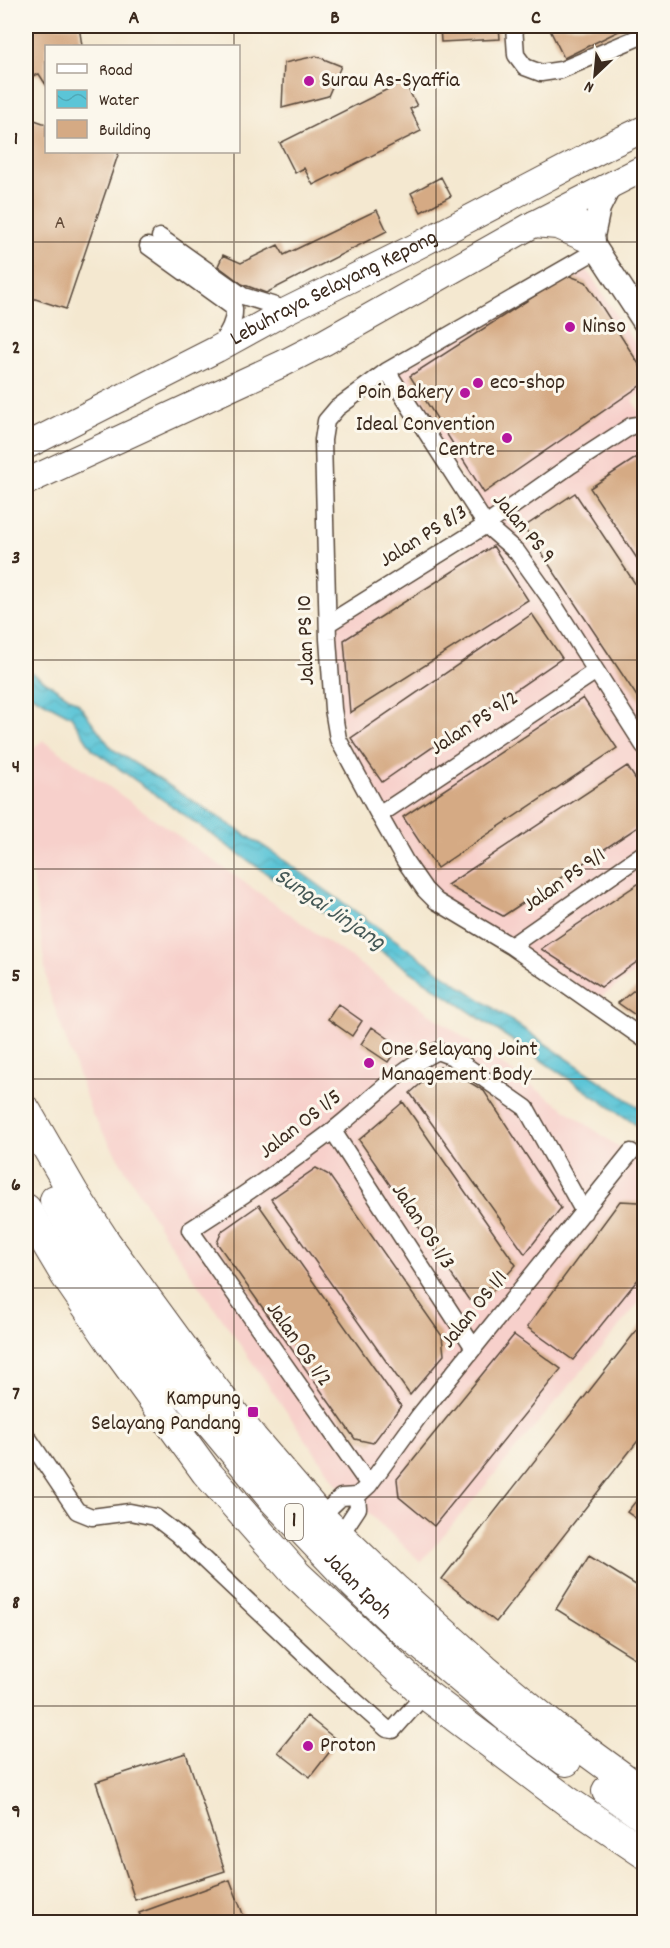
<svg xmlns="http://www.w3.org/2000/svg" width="670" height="1948" viewBox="0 0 670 1948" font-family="Dekko,sans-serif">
<defs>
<pattern id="water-waves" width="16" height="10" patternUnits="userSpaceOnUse" patternTransform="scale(1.5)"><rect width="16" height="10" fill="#5bc5d7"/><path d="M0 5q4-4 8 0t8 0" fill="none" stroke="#50a9b8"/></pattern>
</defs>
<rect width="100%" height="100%" fill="#fbf7ec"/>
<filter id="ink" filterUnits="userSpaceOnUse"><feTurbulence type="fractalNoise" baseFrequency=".0167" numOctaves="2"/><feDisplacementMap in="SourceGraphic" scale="12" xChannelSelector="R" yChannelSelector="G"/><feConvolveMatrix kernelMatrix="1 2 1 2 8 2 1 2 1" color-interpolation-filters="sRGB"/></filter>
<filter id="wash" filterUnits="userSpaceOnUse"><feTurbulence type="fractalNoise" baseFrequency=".008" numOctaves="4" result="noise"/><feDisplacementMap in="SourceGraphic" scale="24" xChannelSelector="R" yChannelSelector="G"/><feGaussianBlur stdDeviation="1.35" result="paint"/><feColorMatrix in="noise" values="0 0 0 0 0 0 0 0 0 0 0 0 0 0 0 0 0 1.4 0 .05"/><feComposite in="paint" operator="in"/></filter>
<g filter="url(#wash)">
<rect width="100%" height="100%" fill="#f4e8d0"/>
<path fill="#f7d0cb" d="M584,265L644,358V391L632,400L644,419V966L598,999L440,897L428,883L345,741L339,707L334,626L496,528L394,374Z
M43,740L644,1165V1297L421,1562L336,1483L164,1235L92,1114L48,989L26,833V754Z"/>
<path fill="url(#water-waves)" stroke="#4b787a" stroke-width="1.5" d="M26,669L78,703L112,749L271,851L440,972L644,1111V1130L260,869L93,750L71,716L26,692Z"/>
<g id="blocks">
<path fill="#d5aa84" d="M26,26H79L82,46H46V85L39,74L26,78Z
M440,26H499L500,39L441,42Z
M548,26H629L564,58Z
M316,56L341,66L328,96L282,108L284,63Z
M404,81L417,106L410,109L421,131L313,185L304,168L295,173L280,143Z
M26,117L46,124V152H119L66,309L26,296Z
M441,177L451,196L421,212L411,193Z
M377,210L387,231L266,293L242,284L218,266L223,255L241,263L278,245L284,255Z
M567,275L586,282L644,372V383L484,493L410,376Z
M642,454L644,459V569L590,488Z
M575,493L644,597V707L524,527Z
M493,546L528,600L350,713L344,640Z
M532,614L562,658L382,782L351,738Z
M583,698L617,748L437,868L403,817Z
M627,766L644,792V823L503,916L447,885Z
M644,880V957L601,987L541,949Z
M644,982V1021L618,1003Z
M338,1004L362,1021L352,1036L328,1019Z
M372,1027L399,1046L388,1062L361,1044Z
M440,1067L456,1074L484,1091L561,1208L525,1254L410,1093Z
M403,1102L516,1265L482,1303L469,1300L359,1140Z
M316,1168L329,1175L442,1336L444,1355L410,1395L271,1199Z
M620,1201L639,1202L644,1206V1272L573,1360L527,1327Z
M259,1205L401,1406L373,1443L355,1439L217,1243L222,1231Z
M644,1321V1433L496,1622L442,1579Z
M514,1335L561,1369L434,1526L399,1497L397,1479Z
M644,1491V1524L627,1512Z
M589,1556L644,1590V1664L556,1609Z
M307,1716L338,1741L310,1777L278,1752Z
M186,1753L225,1871L135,1900L96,1782Z
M230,1880L246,1922H143L139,1913Z
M26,1902L33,1922H26Z"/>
</g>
</g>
<g filter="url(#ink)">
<use href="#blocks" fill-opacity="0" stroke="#574639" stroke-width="1.5"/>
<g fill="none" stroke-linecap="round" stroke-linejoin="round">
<g stroke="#574639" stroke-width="19">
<path id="street" d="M514,26L516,55L525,67L541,73L561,70L644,35
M160,237L243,296L288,310
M148,246L234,308C235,323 227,334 219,346
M597,250L387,371L337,408L326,421L323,440L328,639L333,709L338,739L379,815L405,861L425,890L436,901L511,946L644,1039
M387,371L486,525L517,552L547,594L644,746
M329,623L486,525L571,465L631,426L644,424
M379,815L596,671
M511,946L644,853
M333,1131L474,1348
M26,1435L77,1511L92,1517L130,1512L155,1517L177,1534L327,1676L387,1729L393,1730L425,1694
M369,1485L190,1230C239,1199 285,1167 331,1132C366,1105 396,1071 437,1051L453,1057L526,1108L584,1212
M320,1517L341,1497L357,1496L369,1485L419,1416L631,1152
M339,1537L358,1508L357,1496"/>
</g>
<g stroke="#574639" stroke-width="25">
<path id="secondary" d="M569,207L644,322
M592,241L599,208L610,186"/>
</g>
<g stroke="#574639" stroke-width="28">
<g id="primary">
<path d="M534,224L557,226L592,241"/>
<path id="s1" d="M26,446L217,349L288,310L417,246L610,145L644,129"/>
<path d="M26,482L282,364L325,342L534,224L644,168"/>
</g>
</g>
<g stroke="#574639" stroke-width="32">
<g id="highway">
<path d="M26,1111L74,1194L106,1243L190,1358L253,1439L320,1517L396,1590L484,1669L555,1728L644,1793"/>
<path id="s2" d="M55,1200L90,1260L167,1371L272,1498L355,1585L396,1624L512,1721L566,1761"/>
<path d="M26,1209L66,1276L112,1343L206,1472L297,1575L425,1694L567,1801L644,1853"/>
<path d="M607,1791L644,1817"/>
</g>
</g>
<use href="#street" stroke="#fff" stroke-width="16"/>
<use href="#secondary" stroke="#fff" stroke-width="22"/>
<use href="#primary" stroke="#fff" stroke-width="26"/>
<use href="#highway" stroke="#fff" stroke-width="30"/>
</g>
</g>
<path fill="none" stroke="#3b2a1e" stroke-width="1.5" stroke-opacity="0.55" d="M234,26V46M436,26V1922M234,152V1922M26,242H644M26,451H644M26,660H644M26,869H644M26,1079H644M26,1288H644M26,1497H644M26,1706H644"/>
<g fill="#b5179e" stroke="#fbf7ec" stroke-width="2">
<circle cx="309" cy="81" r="6"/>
<circle cx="570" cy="327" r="6"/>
<circle cx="478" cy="383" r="6"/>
<circle cx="465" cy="393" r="6"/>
<circle cx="507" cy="438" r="6"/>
<circle cx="369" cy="1063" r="6"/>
<rect x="247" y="1406" width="12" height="12" rx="3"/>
<circle cx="308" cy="1746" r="6"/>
</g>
<g text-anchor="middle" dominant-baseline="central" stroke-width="6" stroke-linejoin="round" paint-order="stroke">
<g font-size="20" fill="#624a38">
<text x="60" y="224">A</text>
</g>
<rect fill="#fbf7ec" stroke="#75685c" stroke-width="1.5" x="285" y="1504" width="18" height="36" rx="4.5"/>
<g font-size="21" font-weight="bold" fill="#3b2a1e">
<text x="294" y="1522">1</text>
</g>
<g font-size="22" fill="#3b2a1e" stroke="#fbf7ec" text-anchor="start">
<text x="321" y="81">Surau As-Syaffia</text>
<text x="582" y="327">Ninso</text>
<text x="490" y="383">eco-shop</text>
<text x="453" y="393" text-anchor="end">Poin Bakery</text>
<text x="495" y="425" text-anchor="end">Ideal Convention<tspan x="495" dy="25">Centre</tspan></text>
<text x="381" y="1050">One Selayang Joint<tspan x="381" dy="25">Management Body</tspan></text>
<text x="241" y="1399" text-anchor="end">Kampung<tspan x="241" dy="25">Selayang Pandang</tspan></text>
<text x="320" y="1746">Proton</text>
</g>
<g font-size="22" fill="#3b2a1e" stroke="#fbf7ec">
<text stroke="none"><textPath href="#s1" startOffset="346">Lebuhraya Selayang Kepong</textPath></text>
<text transform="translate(523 529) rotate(50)">Jalan PS 9</text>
<text transform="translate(424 537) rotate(-32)">Jalan PS 8/3</text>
<text transform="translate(307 640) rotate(-92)">Jalan PS 10</text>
<text transform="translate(475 724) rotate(-33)">Jalan PS 9/2</text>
<text transform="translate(565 881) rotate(-35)">Jalan PS 9/1</text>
<text transform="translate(301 1125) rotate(-38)">Jalan OS 1/5</text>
<text transform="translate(422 1227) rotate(57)">Jalan OS 1/3</text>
<text transform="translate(475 1310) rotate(-51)">Jalan OS 1/1</text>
<text transform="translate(298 1345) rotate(55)">Jalan OS 1/2</text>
<text stroke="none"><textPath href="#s2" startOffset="492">Jalan Ipoh</textPath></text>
</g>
<g font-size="24" font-style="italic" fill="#455856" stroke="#fbf7ec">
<text transform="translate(329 910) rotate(34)">Sungai Jinjang</text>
</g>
</g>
<rect width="670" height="1948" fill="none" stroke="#fbf7ec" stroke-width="66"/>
<rect x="45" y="45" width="195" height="108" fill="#fbf7ec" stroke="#aea59a" stroke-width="1.5"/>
<rect x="57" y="64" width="30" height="9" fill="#ffffff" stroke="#aea59a" stroke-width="1.5"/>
<text x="99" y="75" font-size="18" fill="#3b2a1e">Road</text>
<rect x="57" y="90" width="30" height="18" fill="url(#water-waves)" stroke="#aea59a" stroke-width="1.5"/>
<text x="99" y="105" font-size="18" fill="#3b2a1e">Water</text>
<rect x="57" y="120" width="30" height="18" fill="#d5aa84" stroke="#aea59a" stroke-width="1.5"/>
<text x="99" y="135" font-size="18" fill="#3b2a1e">Building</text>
<g transform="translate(595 75) rotate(206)" stroke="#fbf7ec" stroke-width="4.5" paint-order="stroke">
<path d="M0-4.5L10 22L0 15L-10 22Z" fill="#3b2a1e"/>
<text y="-9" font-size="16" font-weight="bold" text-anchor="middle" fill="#3b2a1e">N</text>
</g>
<rect x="33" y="33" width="604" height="1882" fill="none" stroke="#3b2a1e" stroke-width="2"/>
<g font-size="20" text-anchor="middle" font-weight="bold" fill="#3b2a1e">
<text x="134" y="23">A</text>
<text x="335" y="23">B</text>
<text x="536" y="23">C</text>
<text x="16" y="144">1</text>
<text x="16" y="353">2</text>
<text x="16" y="563">3</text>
<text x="16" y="772">4</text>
<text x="16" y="981">5</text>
<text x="16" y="1190">6</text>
<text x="16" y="1399">7</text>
<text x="16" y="1608">8</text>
<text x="16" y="1817">9</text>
</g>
</svg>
